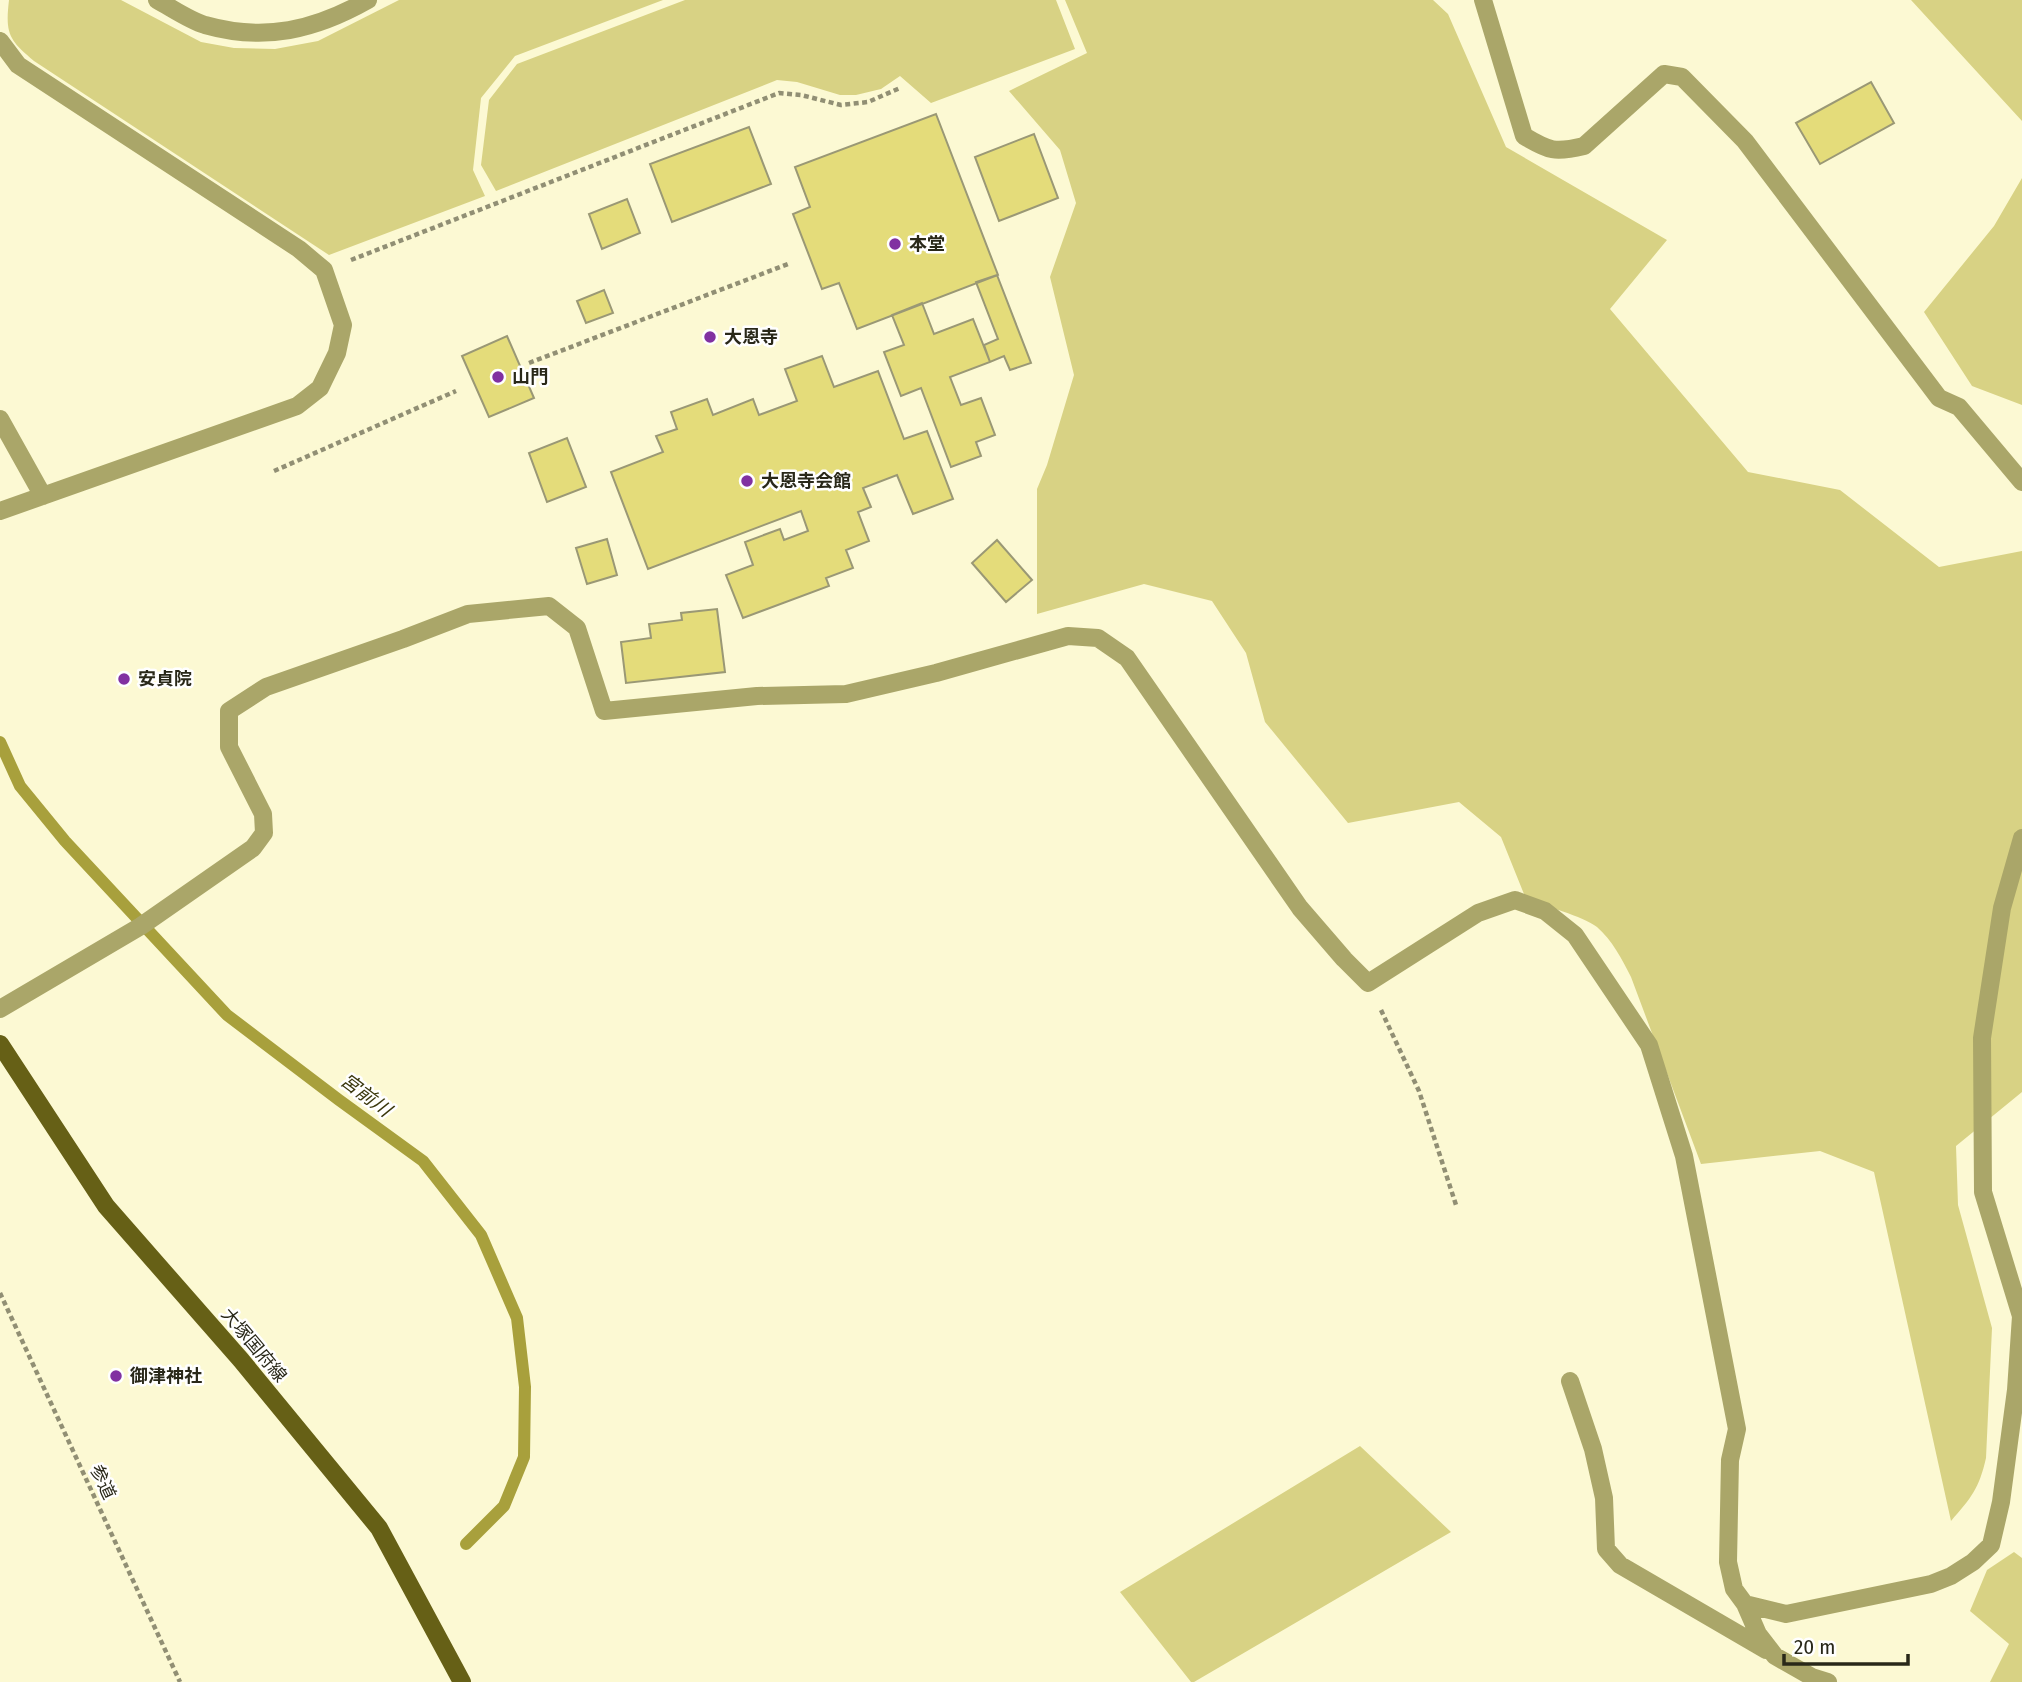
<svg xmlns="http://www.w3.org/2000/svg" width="2022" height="1682" viewBox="0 0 2022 1682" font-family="'Fira Sans Condensed','Noto Sans JP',sans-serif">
<rect width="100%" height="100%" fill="#fcf9d3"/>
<path fill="#d8d284" d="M9,0H121L201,42L234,48L275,49L318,41L399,0H663L515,56L481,98L473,170L485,196L329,255L34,61C9,40 5,34 9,0Z
M685,0H1056L1075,49L931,103L900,76L881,89L856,95H840L797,82L777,80L496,191L481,165L489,100L517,64Z
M1065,0H1433L1448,14L1506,147L1667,240L1610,309L1748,472L1840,490L1939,567L2022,551V1092L1956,1146L1958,1205L1992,1328L1986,1458C1979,1489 1971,1498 1951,1521L1874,1172L1820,1151L1701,1164L1631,977C1622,959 1612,940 1597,927C1583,916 1544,906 1526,899L1501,837L1459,802L1348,823L1265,722L1246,653L1212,601L1144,584L1037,614V489L1047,465L1074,375L1050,277L1076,203L1060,150L1009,91L1087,53Z
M1911,0H2022V121Z
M2022,178V405L1972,386L1924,312L1994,226Z
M1360,1446L1451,1532L1194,1682H1191L1120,1592Z
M2014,1552L2022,1558V1682H1990L2009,1644L1970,1611L1987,1570Z"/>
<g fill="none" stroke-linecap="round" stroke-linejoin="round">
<path stroke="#a8a03c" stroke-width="12" d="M0,742L20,786L65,841L227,1015L339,1100L423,1161L481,1235L517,1318L525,1387L524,1457L504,1506L466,1544"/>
</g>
<path fill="#e4dc7a" stroke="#9a9875" stroke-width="2" d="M1871,82L1894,123L1820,164L1796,123Z
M936,114L998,275L857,329L839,283L822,289L793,214L810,207L795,167Z
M749,127L771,184L672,222L650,164Z
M1034,134L1058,198L999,221L975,157Z
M627,199L640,233L602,249L589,214Z
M997,275L1031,363L1010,370L1004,356L990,362L984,345L998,339L976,282Z
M604,290L613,313L586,323L577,301Z
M922,303L934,334L973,319L990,362L950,377L961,405L981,398L995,435L976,442L981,456L951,467L921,388L901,396L884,352L904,345L892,315Z
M507,336L534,398L489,417L462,356Z
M822,356L834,387L878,371L904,439L927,431L953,499L913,514L897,475L863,488L871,507L858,512L869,541L846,550L853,568L826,578L829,586L743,618L726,575L753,565L745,542L780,529L784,540L808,531L801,511L648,569L611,472L663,452L656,436L677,429L671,412L707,399L713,415L753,399L759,415L797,401L785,369Z
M567,438L586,487L547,502L529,453Z
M607,539L617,575L587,584L576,548Z
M997,540L1032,580L1006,602L972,563Z
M717,609L725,672L626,683L621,642L651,638L649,624L682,620L681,613Z"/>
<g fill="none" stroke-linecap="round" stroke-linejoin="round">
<path stroke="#918f74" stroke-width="4.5" stroke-dasharray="5 3.5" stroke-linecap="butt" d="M351,260L779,93L801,95L841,105L868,102L900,88
M529,363L788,264
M274,471L456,391
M1381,1010L1419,1091L1457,1208
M0,1293L180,1682"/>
<path stroke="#aaa669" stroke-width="18" d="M157,0C172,8 189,20 205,25C265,42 315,30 368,0
M1483,0L1524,136C1549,151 1555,153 1584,146L1664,74L1682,77L1745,141L1939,398L1959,407L2022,482
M0,41L18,65L299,249L324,270L343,325L337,353L320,388L297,406L0,511
M0,419L43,496
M0,1009L141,926L253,848L264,833L263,814L229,747V711L266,687L403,639L468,614L549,606L577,628L604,711L757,696L846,694L936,673L1068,636L1098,638L1127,658L1300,908L1344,959L1368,983L1478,913L1515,900L1545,911L1575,935L1649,1045L1684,1156L1737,1429L1730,1460L1728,1562L1734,1589L1745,1604L1758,1634L1775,1656L1812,1677L1828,1682
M1570,1381L1593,1449L1604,1498L1606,1549L1620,1565L1766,1650
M1745,1604L1786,1614L1931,1584L1951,1576L1973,1562L1991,1545L2001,1502L2016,1390L2021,1316L1983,1192L1982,1038L2002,908L2022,838"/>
<path stroke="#666016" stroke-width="18" d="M0,1044L106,1206L241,1360L379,1528L462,1682"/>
</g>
<g fill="#8131a1" stroke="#fff" stroke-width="2.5">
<circle cx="895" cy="244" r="7"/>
<circle cx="710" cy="337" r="7"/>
<circle cx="498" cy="377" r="7"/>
<circle cx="747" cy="481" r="7"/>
<circle cx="124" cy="679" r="7"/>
<circle cx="116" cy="1376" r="7"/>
</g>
<g text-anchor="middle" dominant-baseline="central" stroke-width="5" stroke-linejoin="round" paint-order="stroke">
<g font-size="18" font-weight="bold" fill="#292819" stroke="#fff" text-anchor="start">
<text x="909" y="244">本堂</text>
<text x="724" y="337">大恩寺</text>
<text x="512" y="377">山門</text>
<text x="761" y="481">大恩寺会館</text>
<text x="138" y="679">安貞院</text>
<text x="130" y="1376">御津神社</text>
</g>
<g font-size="18" fill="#292819" stroke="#fff">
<text transform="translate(254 1345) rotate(50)">大塚国府線</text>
<text transform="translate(103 1482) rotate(65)">参道</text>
</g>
<g font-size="19" font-style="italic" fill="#3b380d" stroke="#fff">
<text transform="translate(366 1095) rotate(37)">宮前川</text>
</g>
</g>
<path d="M1784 1654v10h124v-10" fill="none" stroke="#292819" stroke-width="3.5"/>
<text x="1794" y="1654" font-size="21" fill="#292819" stroke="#ffffff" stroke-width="5" paint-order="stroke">20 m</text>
</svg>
